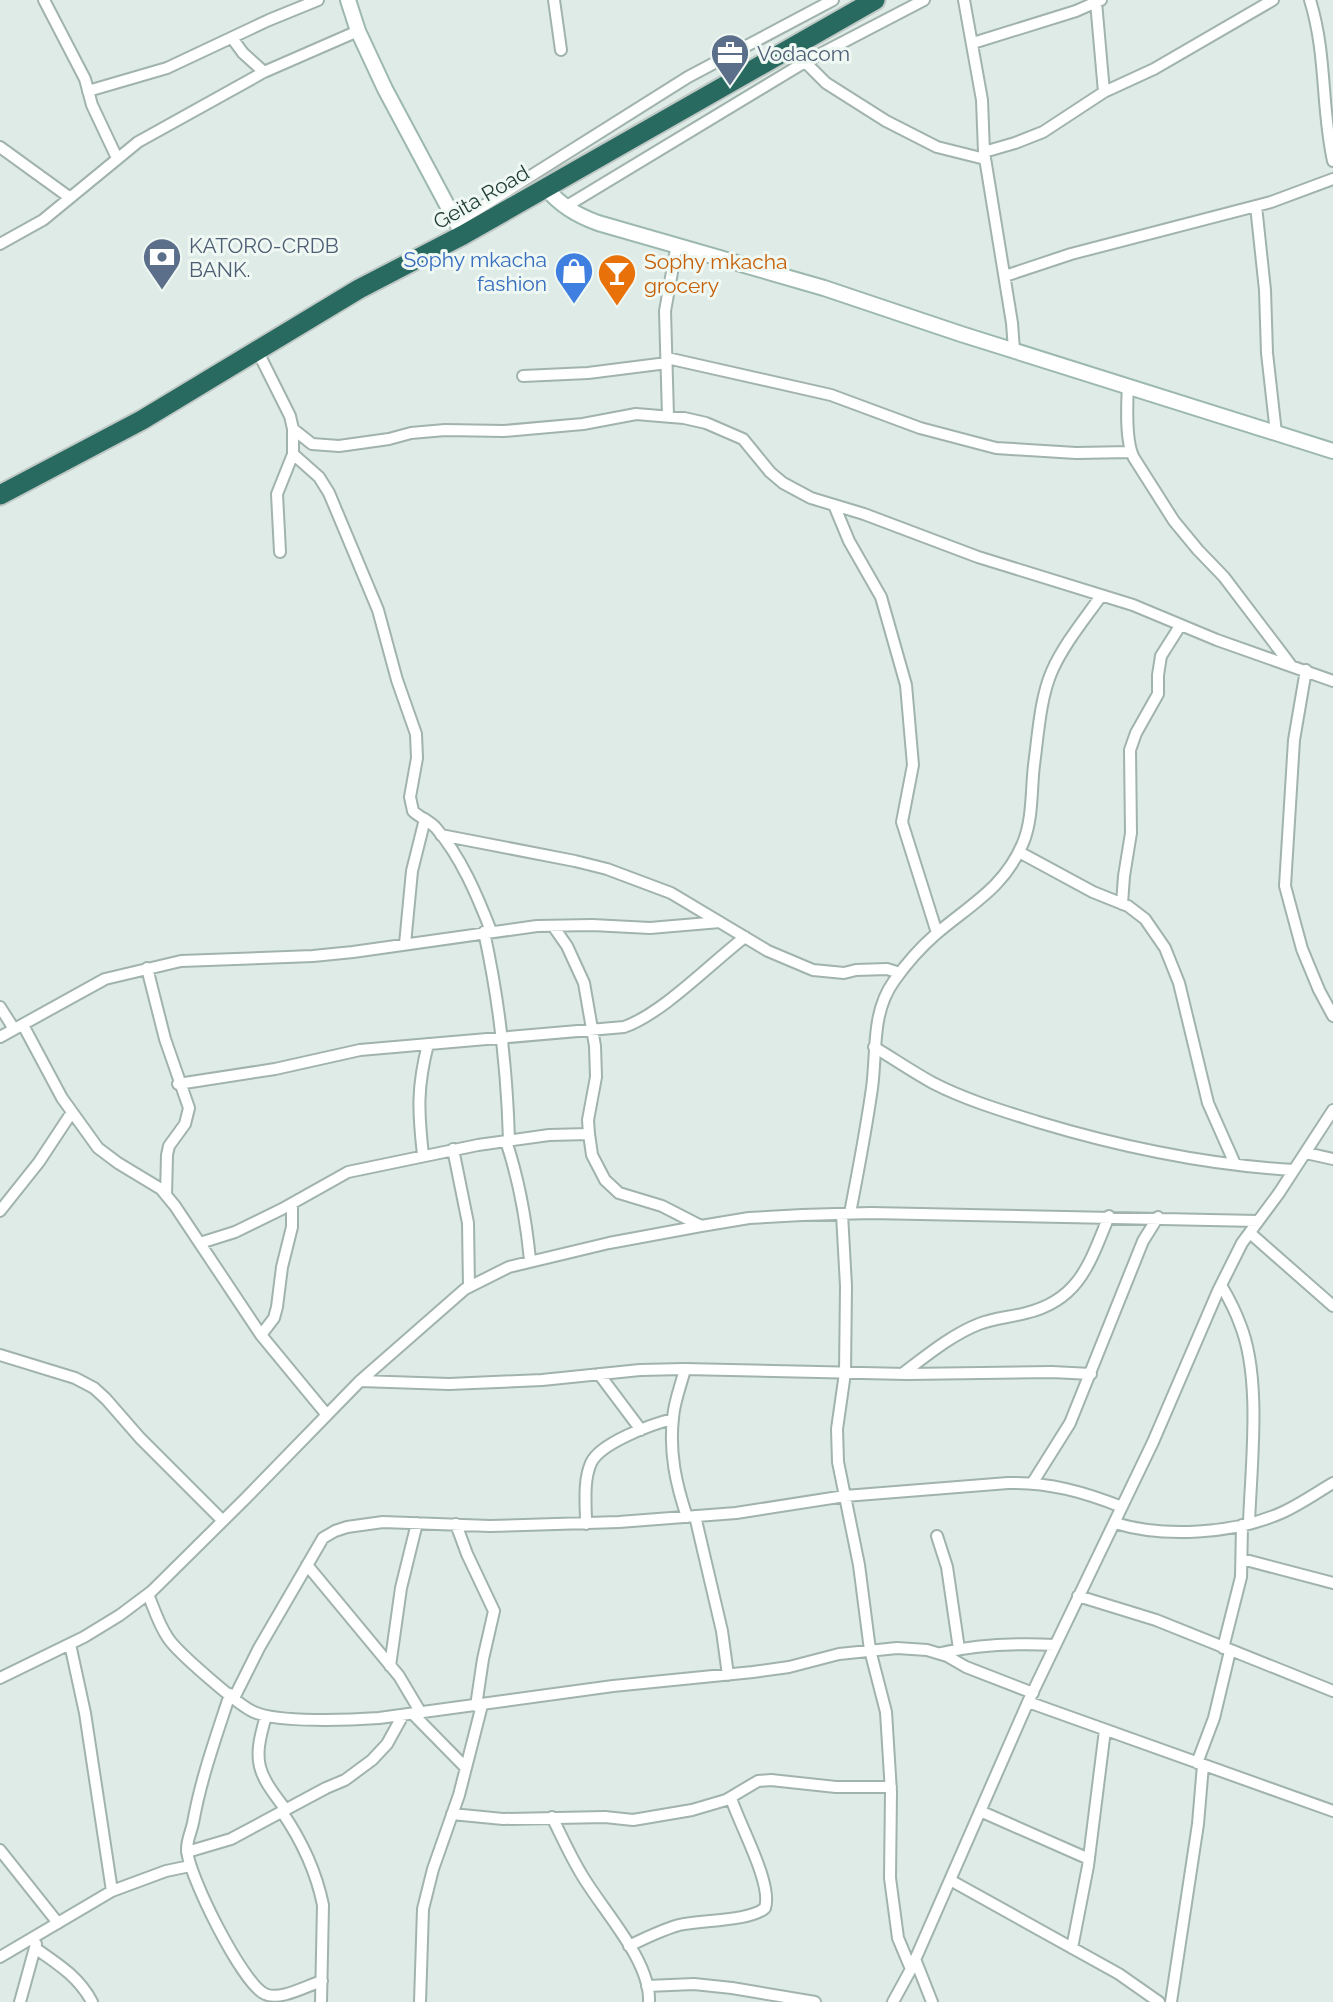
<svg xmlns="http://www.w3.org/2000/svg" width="1333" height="2002" viewBox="0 0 1333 2002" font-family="Raleway,sans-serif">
<rect width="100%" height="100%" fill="#deebe6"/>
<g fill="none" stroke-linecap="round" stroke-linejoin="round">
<g stroke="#a1b3ad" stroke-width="14">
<path id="street" d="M44,0L85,79L92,105L117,158
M554,0L561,50
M964,0L982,100L984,152L1012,323L1014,350
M1310,0C1327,55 1321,106 1333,161
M1096,2L1104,92
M232,38L243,53L264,72
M973,43L1076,11L1101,0
M795,46L805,62L826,83L886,121L937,147L985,159
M88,91L167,68L269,20L318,0
M0,147L69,197
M984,152L1015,143L1043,132L1104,92L1154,69L1273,0
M1256,206L1265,290L1267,353L1276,433
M565,207L805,62L924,0
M456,223L688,77L833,0
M0,244L43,220L138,142L264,72L358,31
M1005,276L1071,254L1271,202L1333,179
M257,350L290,416L293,429V454L277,494L280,552
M667,358L831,395L920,428L996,448L1076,453L1131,452
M523,376L588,373L667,363
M1128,385C1127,404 1125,442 1134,458L1174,521L1198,550L1224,577L1290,664
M668,416L665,311L677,244
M293,429L312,444L339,446L389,439L411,433L445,430L504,431L583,424L636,414L684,418L706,423L743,439L770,472L783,483L811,498L864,514L978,557L1133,605L1217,640L1333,681
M293,454L319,477L329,493L378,610L397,680L416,734L417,758L410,797L413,811C420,818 429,820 436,828C461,857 477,895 491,931
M834,505L849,541L881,597L906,685L913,765L902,822L937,933
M1306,670L1294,740L1285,886L1302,949L1319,990L1333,1016
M441,835L575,861L607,869L671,893L768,951L813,970L844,973L856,970L887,969L900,973
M1019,852L1093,892L1128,906L1145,919L1165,948L1179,983L1208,1103L1235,1164
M1122,904L1124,876L1131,833L1130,750L1136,733L1158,694V675L1161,656L1180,626
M553,926L567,946L584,983L595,1046L596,1077L588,1120L589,1134L592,1155L605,1180L619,1193L662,1206L701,1226
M484,932C499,1000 507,1070 509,1140
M405,944L412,871L425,819
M147,968L165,1039L189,1108L185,1124L169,1146L167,1155L166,1195
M0,1007L14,1029
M23,1025L62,1098L98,1148L118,1163L161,1189L175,1206L261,1335L327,1415
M0,1037L105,979L181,961L313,956L353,952L537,926L592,925L650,928L720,922
M874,1047C894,1059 913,1072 933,1083C966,1100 1003,1111 1038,1122C1121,1147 1208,1165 1294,1170
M178,1084L275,1069L360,1050L624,1027C662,1014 711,963 745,937
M506,1141C519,1180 526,1219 530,1260
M453,1149L468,1223L469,1287
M1306,1153L1333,1159
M423,1155C418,1111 417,1087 428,1044
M0,1211L39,1162L72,1112
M850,1213C858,1172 866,1130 872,1088C877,1052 871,1013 894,981C906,964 921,947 936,934C971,904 1004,888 1023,843C1033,819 1031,790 1034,765C1038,736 1040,698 1052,671C1064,644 1084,620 1101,596
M842,1214L846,1286L845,1373L837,1429L838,1462L859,1565L870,1650L886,1712L891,1792L890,1878L898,1938L911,1969
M1250,1233L1333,1306
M200,1243L235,1232L282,1209L348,1172L478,1145L549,1135L589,1134
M1221,1285C1228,1297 1235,1310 1240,1324C1262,1378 1251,1465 1249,1523
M261,1335L274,1318L277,1307L282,1267L292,1227V1204
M0,1355L75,1378L94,1388L106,1399L140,1438L222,1520
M685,1369C681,1385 674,1402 673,1418C669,1453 676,1484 687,1517
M599,1374L641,1430
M902,1374C926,1356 951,1335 979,1324C994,1318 1011,1317 1026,1313C1080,1300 1090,1262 1109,1216
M360,1381L449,1384L542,1380L640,1370L685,1369L907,1374L1052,1372L1091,1374
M1033,1482L1070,1423L1143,1241L1158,1217
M695,1516L722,1631L728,1675
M1115,1523C1164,1538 1233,1534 1281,1513C1299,1505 1316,1493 1333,1483
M456,1524L467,1554L494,1611L483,1659L476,1706
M586,1524C586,1505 583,1481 591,1463C600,1443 652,1424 673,1419
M937,1536L947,1567L959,1649
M1242,1559L1333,1583
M307,1565L399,1676L421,1713
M148,1594C154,1609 159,1625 168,1638C177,1652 239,1706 254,1712C278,1723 350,1720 379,1718L613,1686L753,1672L789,1667L839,1654L897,1648L927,1650L947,1656L966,1667L1033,1693
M1078,1596L1156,1620L1333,1691
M70,1644L85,1713L112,1891
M1223,1648L1241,1577L1242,1525
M941,1653C980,1644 1016,1643 1055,1645
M390,1666L401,1588L417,1523
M0,1678L84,1637L120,1615L152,1591L245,1499L360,1381L465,1289L509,1267L609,1243L701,1226L749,1218L802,1215L871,1213L1258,1221
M230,1694C216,1737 201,1778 193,1823C191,1832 187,1840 187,1849C187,1873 243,1985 265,1994C280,2001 306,1986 322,1981
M234,1698L259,1648L323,1538L335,1531L347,1527L383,1522L490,1526L619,1522L736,1513L845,1496L1008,1483C1049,1482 1084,1492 1122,1507
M1028,1702L1333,1811
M413,1714L466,1768
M266,1716C252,1763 257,1772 286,1810
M1197,1763L1214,1718L1230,1651
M980,1811L1089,1859
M282,1812C302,1841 316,1871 323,1905L321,2002
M452,1814L503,1819L605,1817L633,1820L692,1810L726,1800L758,1781L771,1780L836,1787H891
M552,1817C561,1835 569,1853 579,1870C599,1907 651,1959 649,2002
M0,1850L58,1923
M187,1852L231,1839L326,1788L345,1780L372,1760L387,1744L403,1715
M950,1880L1119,1974L1159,2002
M629,1946C645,1938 662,1930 679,1925C700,1920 751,1921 765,1908C773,1884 739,1824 731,1798
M35,1948C58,1964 79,1977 92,2002
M1072,1948L1088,1866L1105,1730
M0,1957L112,1891L166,1871L190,1866
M915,1959L932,2002
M647,1986L694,1984L732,1988L815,2002
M20,2002L36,1944
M420,2002L423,1909L433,1869L459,1795L482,1705
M893,2002L911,1969L1028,1702L1153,1442L1218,1291L1242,1243L1279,1193L1333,1110
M1171,2002L1198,1824L1203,1765"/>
</g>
<g stroke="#9cb8af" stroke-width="18">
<path id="secondary" d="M348,0L358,31L385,89L463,235
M545,187C560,205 576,215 598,223L824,288L961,334L1333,451"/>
</g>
<g stroke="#c0c8c6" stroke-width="23">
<path id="highway" d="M0,495L142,420L359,289L463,235L875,0"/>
</g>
<use href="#street" stroke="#fff" stroke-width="10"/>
<use href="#secondary" stroke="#fff" stroke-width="14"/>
<use href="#highway" stroke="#286a5f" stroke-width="19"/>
</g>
<defs>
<g id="office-pin" transform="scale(2.0125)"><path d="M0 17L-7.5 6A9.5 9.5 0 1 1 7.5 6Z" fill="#5c6f8a" stroke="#eff8f3"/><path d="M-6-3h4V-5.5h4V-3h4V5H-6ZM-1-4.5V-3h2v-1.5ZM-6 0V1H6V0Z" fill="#fff"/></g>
<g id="bank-pin" transform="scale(2.0125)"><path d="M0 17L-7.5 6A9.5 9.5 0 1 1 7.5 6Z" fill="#5c6f8a" stroke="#eff8f3"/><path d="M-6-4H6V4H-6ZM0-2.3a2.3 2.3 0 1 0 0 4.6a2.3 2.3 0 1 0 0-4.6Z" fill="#fff"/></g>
<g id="shop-pin" transform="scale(2.0125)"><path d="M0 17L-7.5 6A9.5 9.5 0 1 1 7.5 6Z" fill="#3f7fe0" stroke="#eff8f3"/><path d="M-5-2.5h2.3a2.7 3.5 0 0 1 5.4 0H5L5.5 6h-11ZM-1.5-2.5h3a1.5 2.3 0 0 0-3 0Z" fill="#fff"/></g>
<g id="bar-pin" transform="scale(2.0125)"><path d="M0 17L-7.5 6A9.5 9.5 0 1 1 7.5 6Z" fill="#e8710a" stroke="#eff8f3"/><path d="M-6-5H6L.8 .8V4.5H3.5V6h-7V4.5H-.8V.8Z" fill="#fff"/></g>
</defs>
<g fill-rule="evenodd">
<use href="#office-pin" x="730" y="53"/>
<use href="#bank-pin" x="162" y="257"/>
<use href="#shop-pin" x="574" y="271"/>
<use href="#bar-pin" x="617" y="273"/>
</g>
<g text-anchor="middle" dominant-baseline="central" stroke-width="6" stroke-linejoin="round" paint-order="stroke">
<g font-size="21" fill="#4e5e75" stroke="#eff8f3" text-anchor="start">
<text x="757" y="53">Vodacom</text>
<text x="189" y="245">KATORO-CRDB<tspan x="189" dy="24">BANK.</tspan></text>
</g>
<g font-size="21" fill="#1e3c35" stroke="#eff8f3">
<text transform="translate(481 197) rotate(-30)">Geita Road</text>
</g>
<g font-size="21" fill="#366cbe" stroke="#eff8f3" text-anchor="end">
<text x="547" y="259">Sophy mkacha<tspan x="547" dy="24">fashion</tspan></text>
</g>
<g font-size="21" fill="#c56008" stroke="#eff8f3" text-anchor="start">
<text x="644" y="261">Sophy mkacha<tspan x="644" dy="24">grocery</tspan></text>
</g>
</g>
</svg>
